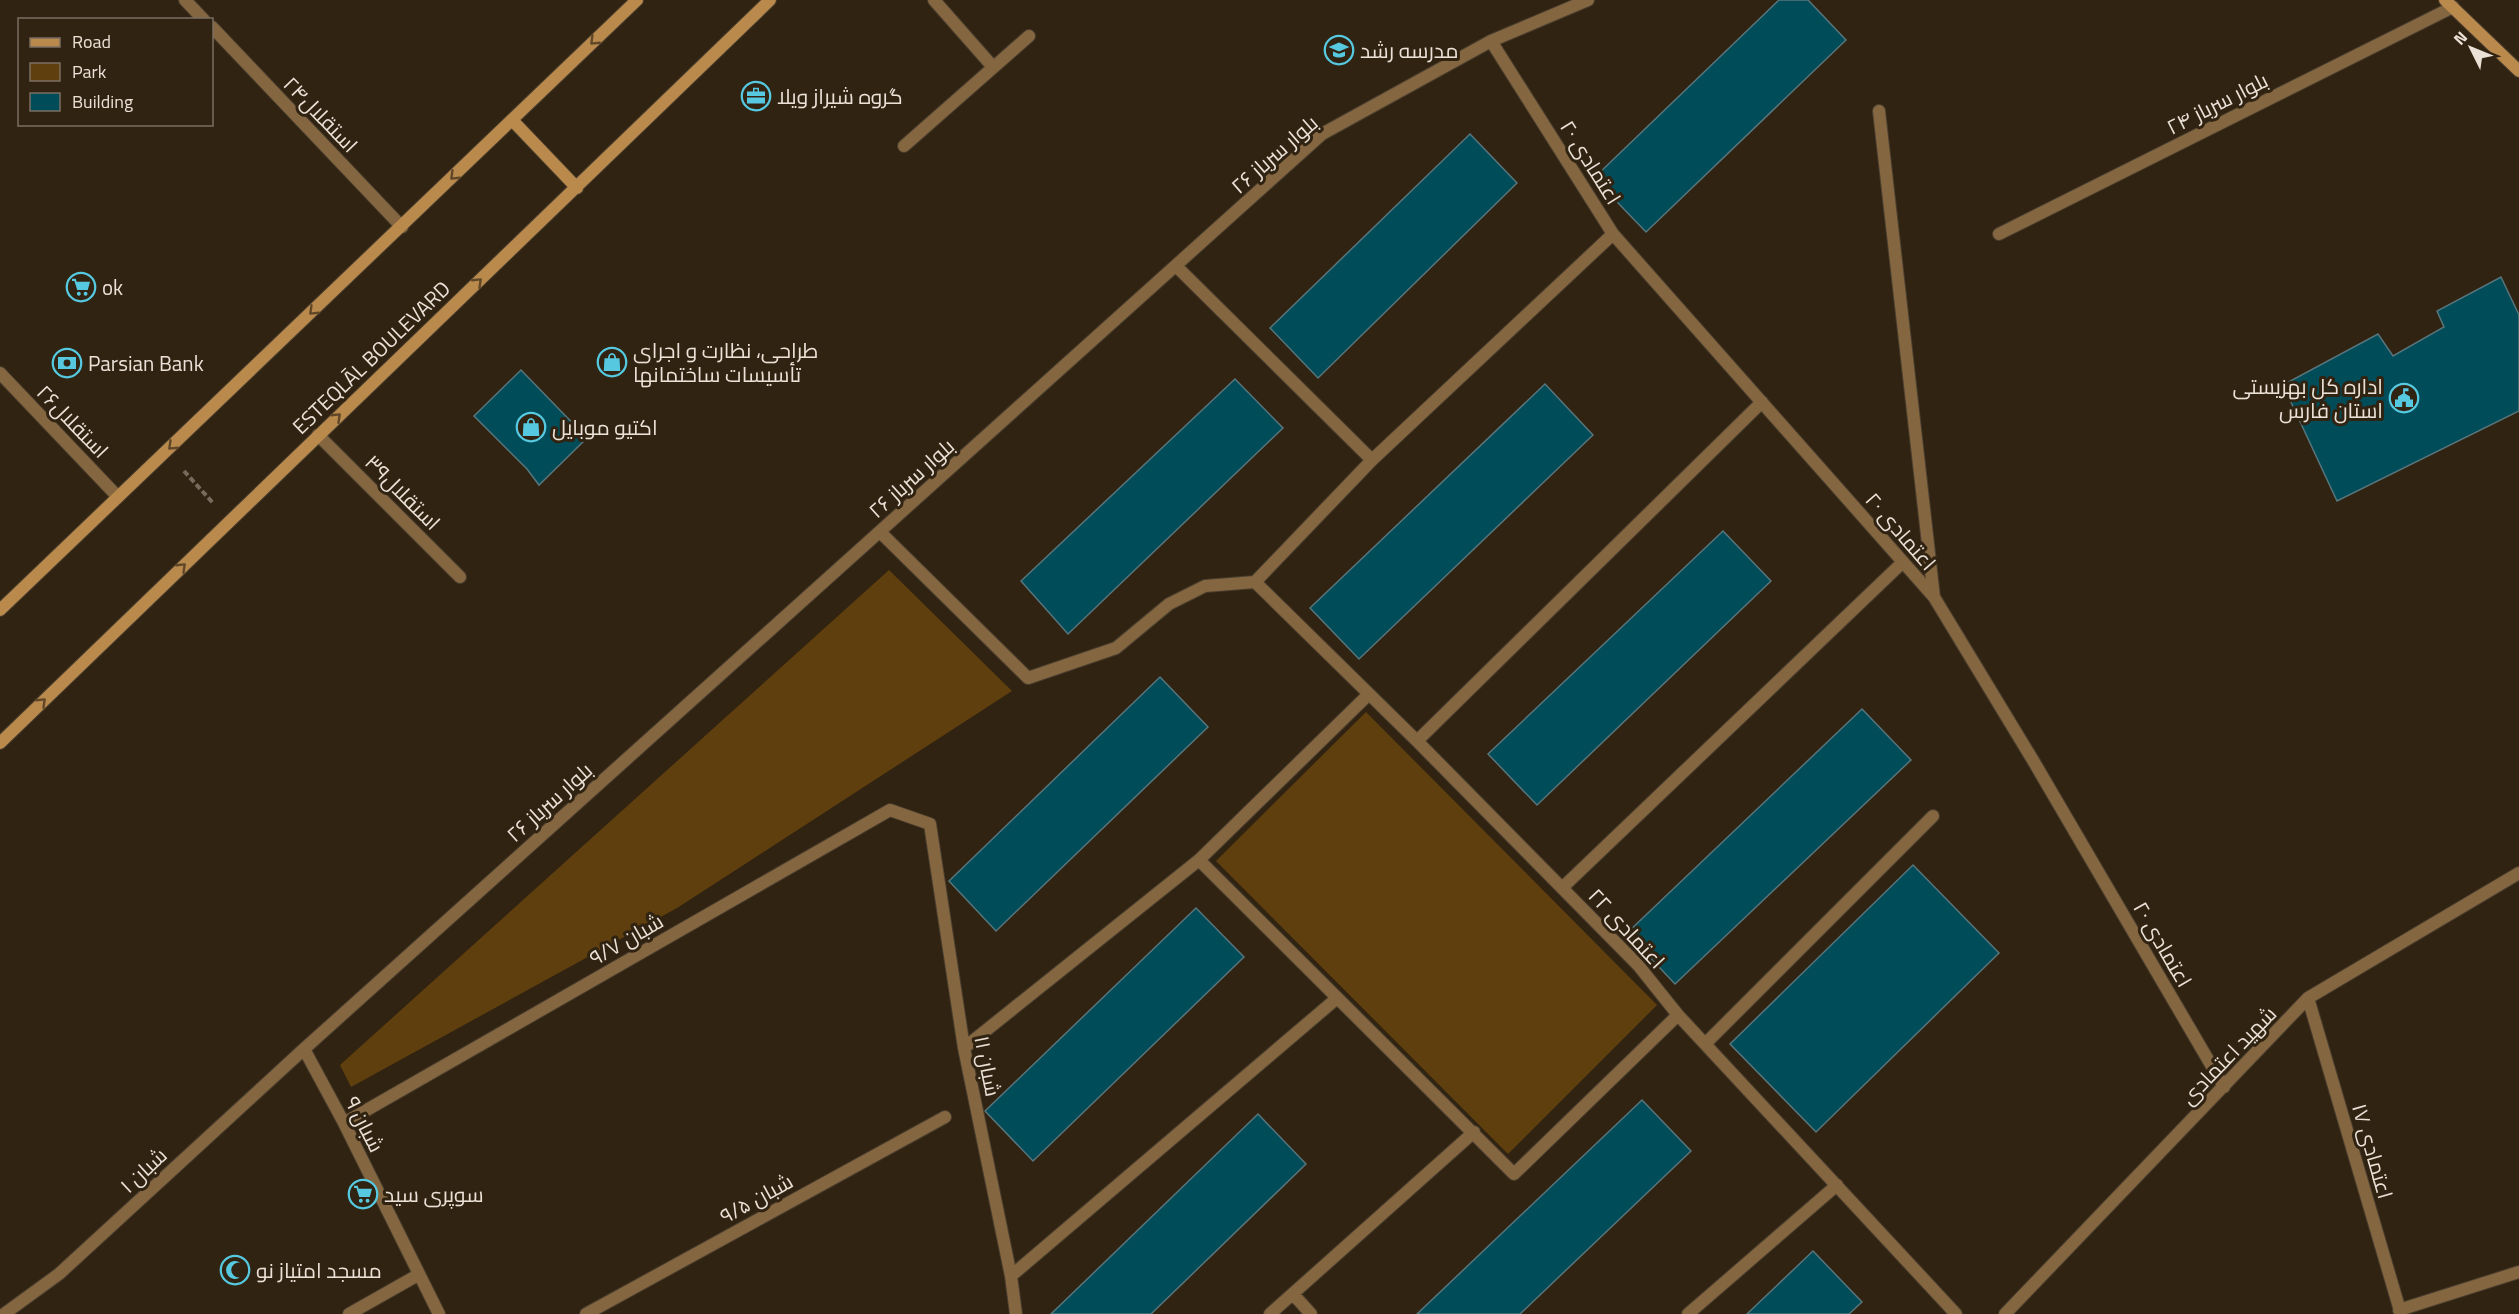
<svg xmlns="http://www.w3.org/2000/svg" width="2519" height="1314" viewBox="0 0 2519 1314" font-family="'Titillium Web',Cairo,sans-serif">
<rect width="100%" height="100%" fill="#302312"/>
<path fill="#603f0e" d="M889,570L1012,691L677,908L351,1087L340,1065Z
M1366,712L1657,1005L1508,1154L1216,861Z"/>
<path fill="#004c59" stroke="#58757c" stroke-width="1.5" d="M1779,0H1808L1846,40L1646,232L1594,178Z
M1470,134L1517,183L1318,378L1270,328Z
M2501,277L2519,315V411L2337,501L2283,385L2378,334L2393,356L2444,327L2437,311Z
M521,370L587,438L539,485L527,469L474,416Z
M1235,379L1283,428L1068,634L1021,581Z
M1545,384L1593,435L1359,659L1310,608Z
M1723,531L1771,581L1537,805L1488,754Z
M1160,677L1208,727L996,931L949,881Z
M1862,709L1911,760L1675,984L1627,933Z
M1913,865L1999,953L1816,1132L1730,1044Z
M1196,908L1244,957L1033,1161L985,1111Z
M1642,1100L1691,1151L1520,1314H1417Z
M1258,1114L1306,1164L1151,1314H1051Z
M1813,1251L1862,1302L1849,1314H1747Z"/>
<g fill="none" stroke-linecap="round" stroke-linejoin="round">
<g stroke="#4a3e2e" stroke-width="14">
<path id="street" d="M185,0L204,20
M934,0L993,67
M212,27L402,227
M1491,41L1613,234L1934,597L2034,762L2224,1087
M1879,111L1934,597
M904,146L1029,36
M1999,234L2453,7
M1176,266L1372,460
M0,373L118,497
M318,435L460,577
M880,532L1028,678L1116,648L1169,604L1205,586L1255,582L1372,460L1613,234
M1255,582L1417,741L1638,965L1678,1015L1956,1314
M1417,741L1762,402
M1199,860L1514,1174L1678,1015
M1562,888L1903,562
M2308,998L2401,1314
M1706,1043L1933,816
M964,1048L1199,860L1368,695
M304,1049L344,1123L439,1314
M344,1123L890,810L930,824L964,1048L1011,1276L1016,1314
M1011,1276L1336,999
M1293,1294L1311,1314
M2399,1310L2519,1272
M4,1314L59,1274L304,1049L1322,134L1491,41L1588,0
M349,1314L418,1275
M586,1314L945,1117
M1270,1314L1474,1132
M1688,1314L1837,1185
M2005,1314L2308,998L2519,873"/>
</g>
<g stroke="#4a3e2e" stroke-width="14">
<path id="secondary" d="M2445,0L2519,71
M512,120L577,188
M0,610L637,0
M0,743L770,0"/>
</g>
<path stroke="#766a5c" stroke-width="4" stroke-dasharray="6 3" stroke-linecap="butt" d="M184,471L213,503"/>
<use href="#street" stroke="#846641" stroke-width="12"/>
<use href="#secondary" stroke="#ba8a4d" stroke-width="12"/>
</g>
<defs><path id="oneway-chevron" d="M-2-3.5L2.5 0L-2 3.5" fill="none" stroke-width="1.6" stroke-linecap="round" stroke-linejoin="round" transform="scale(1.5)"/></defs>
<g stroke="#604727">
<use href="#oneway-chevron" transform="translate(594 41) rotate(136)"/>
<use href="#oneway-chevron" transform="translate(454 176) rotate(136)"/>
<use href="#oneway-chevron" transform="translate(478 282) rotate(-44)"/>
<use href="#oneway-chevron" transform="translate(313 311) rotate(136)"/>
<use href="#oneway-chevron" transform="translate(337 417) rotate(-44)"/>
<use href="#oneway-chevron" transform="translate(172 446) rotate(136)"/>
<use href="#oneway-chevron" transform="translate(182 567) rotate(-44)"/>
<use href="#oneway-chevron" transform="translate(42 702) rotate(-44)"/>
</g>
<defs>
<g id="school-ring" transform="scale(1.5)"><circle r="9.5" fill="#302312" stroke="#56c9e1" stroke-width="1.5"/><path d="M0-5L7-2L0 1L-7-2ZM-4 1L0 2.5L4 1V4Q0 6-4 4Z" fill="#56c9e1"/></g>
<g id="office-ring" transform="scale(1.5)"><circle r="9.5" fill="#302312" stroke="#56c9e1" stroke-width="1.5"/><path d="M-6-3h4V-5.5h4V-3h4V5H-6ZM-1-4.5V-3h2v-1.5ZM-6 0V1H6V0Z" fill="#56c9e1"/></g>
<g id="supermarket-ring" transform="scale(1.5)"><circle r="9.5" fill="#302312" stroke="#56c9e1" stroke-width="1.5"/><path d="M-6-5.5h2.5l.6 2H6L4.5 2H-2.5L-4.4-4H-6ZM-1.5 3.2a1.3 1.3 0 1 0 .1 0ZM3 3.2a1.3 1.3 0 1 0 .1 0Z" fill="#56c9e1"/></g>
<g id="shop-ring" transform="scale(1.5)"><circle r="9.5" fill="#302312" stroke="#56c9e1" stroke-width="1.5"/><path d="M-5-2.5h2.3a2.7 3.5 0 0 1 5.4 0H5L5.5 6h-11ZM-1.5-2.5h3a1.5 2.3 0 0 0-3 0Z" fill="#56c9e1"/></g>
<g id="bank-ring" transform="scale(1.5)"><circle r="9.5" fill="#302312" stroke="#56c9e1" stroke-width="1.5"/><path d="M-6-4H6V4H-6ZM0-2.3a2.3 2.3 0 1 0 0 4.6a2.3 2.3 0 1 0 0-4.6Z" fill="#56c9e1"/></g>
<g id="civic-ring" transform="scale(1.5)"><circle r="9.5" fill="#302312" stroke="#56c9e1" stroke-width="1.5"/><path d="M-.6-6.5H3V-4.5H.6V-3L4-1V1h2V6H-6V1h2V-1L-.6-3ZM-1.2 2.5V6h2.4V2.5Z" fill="#56c9e1"/></g>
<g id="mosque-ring" transform="scale(1.5)"><circle r="9.5" fill="#302312" stroke="#56c9e1" stroke-width="1.5"/><path d="M3.5-4.9A6 6 0 1 0 3.5 4.9A5 5 0 1 1 3.5-4.9Z" fill="#56c9e1"/></g>
</defs>
<g fill-rule="evenodd">
<use href="#school-ring" x="1339" y="50"/>
<use href="#office-ring" x="756" y="96"/>
<use href="#supermarket-ring" x="81" y="287"/>
<use href="#shop-ring" x="612" y="362"/>
<use href="#bank-ring" x="67" y="363"/>
<use href="#civic-ring" x="2404" y="398"/>
<use href="#shop-ring" x="531" y="427"/>
<use href="#supermarket-ring" x="363" y="1194"/>
<use href="#mosque-ring" x="235" y="1270"/>
</g>
<g text-anchor="middle" dominant-baseline="central" stroke-width="6" stroke-linejoin="round" paint-order="stroke">
<g font-size="21" fill="#ebe1d7" stroke="#302312" text-anchor="start">
<text x="1360" y="50">مدرسه رشد</text>
<text x="777" y="96">گروه شیراز ویلا</text>
<text x="102" y="287">ok</text>
<text x="633" y="350">طراحی، نظارت و اجرای<tspan x="633" dy="24">تأسیسات ساختمانها</tspan></text>
<text x="88" y="363">Parsian Bank</text>
<text x="2383" y="386" text-anchor="end">اداره کل بهزیستی<tspan x="2383" dy="24">استان فارس</tspan></text>
<text x="552" y="427">اکتیو موبایل</text>
<text x="384" y="1194">سوپری سید</text>
<text x="256" y="1270">مسجد امتیاز نو</text>
</g>
<g font-size="21" fill="#ebe1d7" stroke="#302312">
<text transform="translate(2217 103) rotate(-27)">۲۴ بلوار سرباز</text>
<text transform="translate(321 114) rotate(46)">استقلال۲۴</text>
<text transform="translate(1274 154) rotate(-41)">۲۶ بلوار سرباز</text>
<text transform="translate(1591 162) rotate(58)">۲۰ اعتمادی</text>
<text transform="translate(371 357) rotate(-44)">ESTEQLĀL BOULEVARD</text>
<text transform="translate(73 421) rotate(46)">استقلال۲۶</text>
<text transform="translate(911 478) rotate(-42)">۲۶ بلوار سرباز</text>
<text transform="translate(403 492) rotate(45)">استقلال۳۹</text>
<text transform="translate(1901 531) rotate(49)">۲۰ اعتمادی</text>
<text transform="translate(549 802) rotate(-42)">۲۶ بلوار سرباز</text>
<text transform="translate(1627 928) rotate(47)">۲۲ اعتمادی</text>
<text transform="translate(626 939) rotate(-30)">۹/۷ شبان</text>
<text transform="translate(2163 944) rotate(60)">۲۰ اعتمادی</text>
<text transform="translate(2228 1055) rotate(-46)">شهید اعتمادی</text>
<text transform="translate(988 1066) rotate(79)">۱۱ شبان</text>
<text transform="translate(365 1124) rotate(63)">۹ شبان</text>
<text transform="translate(2373 1151) rotate(74)">۱۷ اعتمادی</text>
<text transform="translate(143 1170) rotate(-43)">۱ شبان</text>
<text transform="translate(756 1198) rotate(-29)">۹/۵ شبان</text>
</g>
</g>
<rect x="18" y="18" width="195" height="108" fill="#302312" stroke="#7b6f61" stroke-width="1.5"/>
<rect x="30" y="38" width="30" height="9" fill="#ba8a4d" stroke="#7b6f61" stroke-width="1.5"/>
<text x="72" y="48" font-size="18" fill="#ebe1d7">Road</text>
<rect x="30" y="63" width="30" height="18" fill="#603f0e" stroke="#7b6f61" stroke-width="1.5"/>
<text x="72" y="78" font-size="18" fill="#ebe1d7">Park</text>
<rect x="30" y="93" width="30" height="18" fill="#004c59" stroke="#7b6f61" stroke-width="1.5"/>
<text x="72" y="108" font-size="18" fill="#ebe1d7">Building</text>
<g transform="translate(2471 48) rotate(313)" stroke="#302312" stroke-width="4.5" paint-order="stroke">
<path d="M0-4.5L10 22L0 15L-10 22Z" fill="#ebe1d7"/>
<text y="-9" font-size="16" font-weight="bold" text-anchor="middle" fill="#ebe1d7">N</text>
</g>
</svg>
